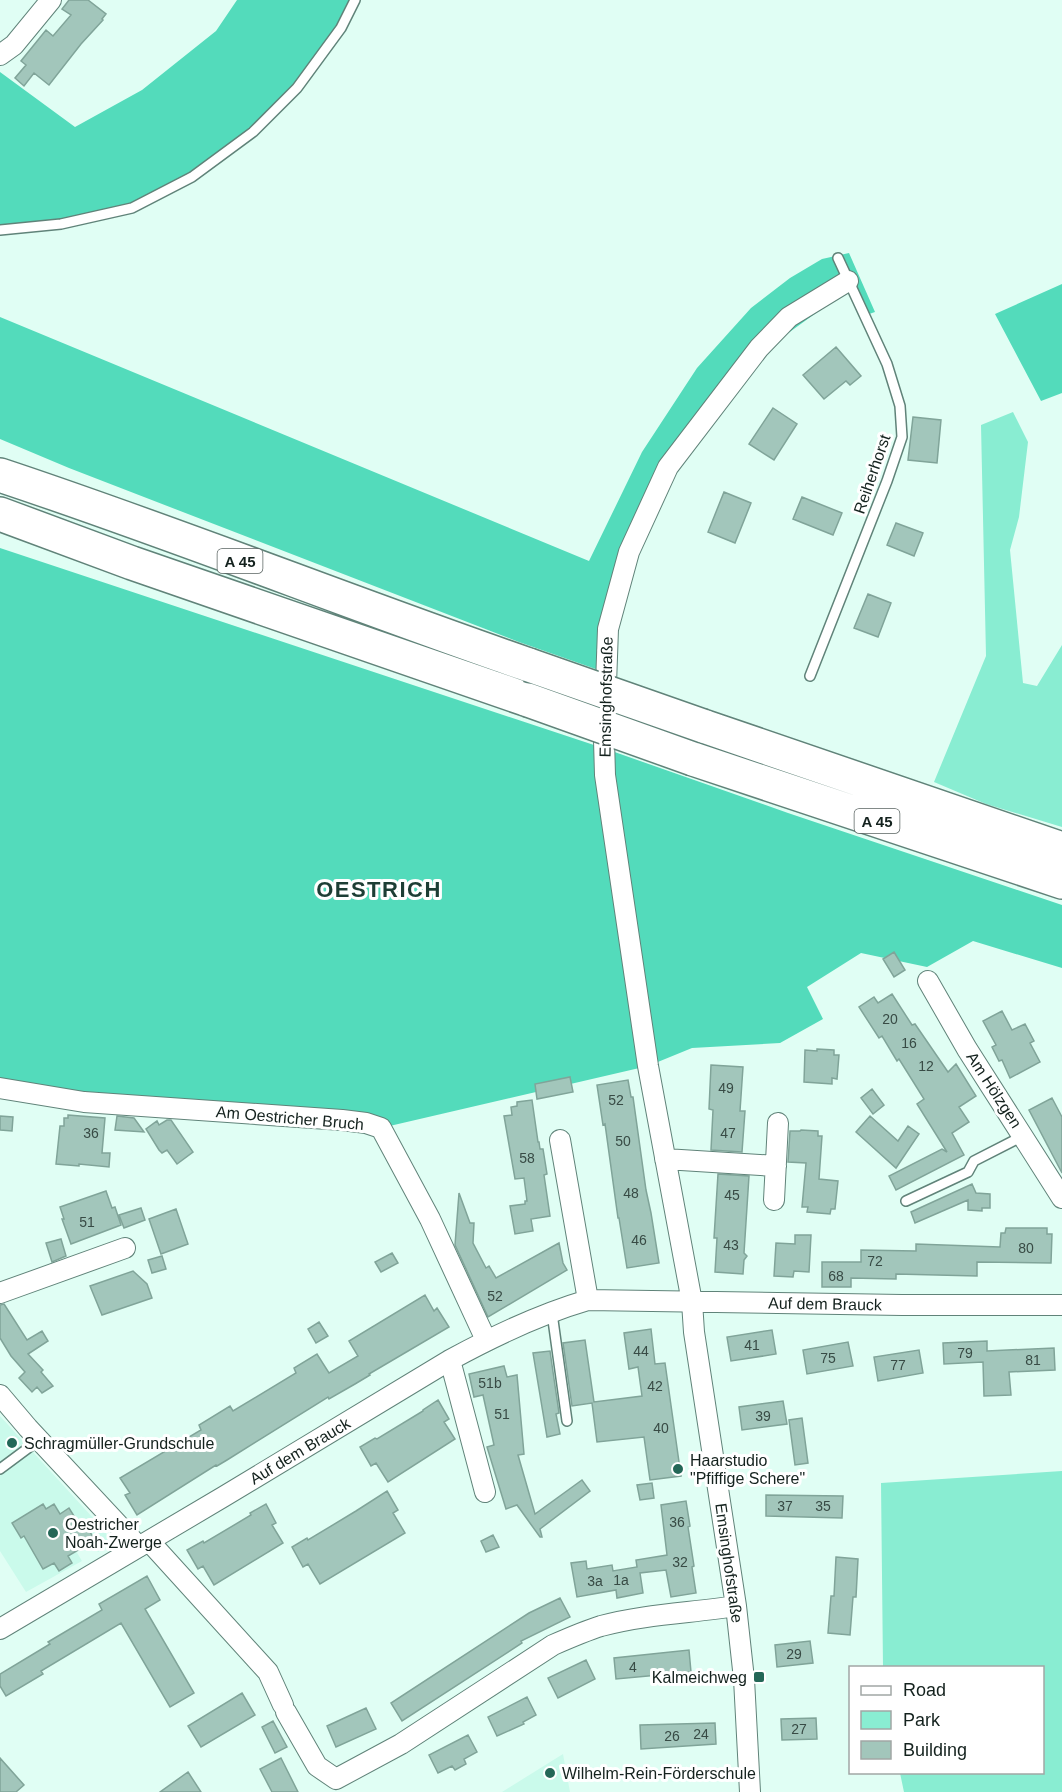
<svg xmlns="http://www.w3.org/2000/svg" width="1062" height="1792" viewBox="0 0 1062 1792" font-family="Helvetica,sans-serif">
<rect width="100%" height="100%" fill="#e0fef4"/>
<path fill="#cafaeb" d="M0,1416L104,1530L109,1539L106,1546L98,1552L92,1542L76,1551L82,1561L26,1592L0,1551Z
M563,1754L570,1792H502Z"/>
<path fill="#89edd2" d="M1013,412L1028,442L1019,517L1010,550L1023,683L1037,686L1062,645V827L986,804L934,782L986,656L981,425Z
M1062,1471V1792H904L900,1773L1042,1772V1668L883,1667L881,1483Z"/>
<path fill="#53dbbb" d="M237,0H354L297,88L252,131L192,177L131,208L61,224L0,229V72L75,127L142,90L216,31Z
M849,253L875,312L866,315L852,287L773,344L671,476L624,559L607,673L519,642L69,468L0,439V317L589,561L642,452L697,368L751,308L790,278L822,259Z
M1062,284V393L1041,401L995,314Z
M0,548L606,749L788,813L1062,905V968L973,941L927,967L861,953L807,987L823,1019L780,1043L692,1048L648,1066L381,1128L0,1088Z"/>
<path fill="#a2c6bb" stroke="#80a499" stroke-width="1.5" d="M69,0H88L106,14L102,19L103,20L81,44L49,85L34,73L24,86L15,78L26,65L21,61L46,30L53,36L71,15L62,9Z
M836,347L861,376L850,385L846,381L824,399L803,375Z
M773,408L797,424L774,460L749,444Z
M913,417L941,420L937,463L908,460Z
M724,492L751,503L735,543L708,532Z
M802,497L842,513L833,535L793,519Z
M896,523L923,533L914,556L887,545Z
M868,594L891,603L878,637L854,628Z
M894,952L905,970L894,977L883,959Z
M892,994L912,1025L915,1024L948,1072L956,1064L976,1096L959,1107L969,1122L952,1133L964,1155L896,1190L889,1176L942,1149L947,1152L917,1104L924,1099L899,1059L897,1061L882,1036L879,1038L859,1007L874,997L878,1003Z
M1002,1011L1012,1030L1025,1024L1034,1041L1030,1043L1040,1062L1010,1078L1002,1060L999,1061L992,1047L996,1045L983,1021Z
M817,1049L834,1050V1055H839L837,1079L832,1078V1084L804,1082L805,1050L817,1051Z
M711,1065L743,1067L740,1111H745L742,1152L711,1150L713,1110L709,1109Z
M570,1077L573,1092L537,1099L535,1084Z
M628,1080L631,1097H633L646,1190L651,1213L659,1263L627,1268L619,1218H618L605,1124L603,1125L597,1085Z
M872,1089L884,1105L873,1114L861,1098Z
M1052,1098L1062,1117V1173L1029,1110Z
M532,1100L538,1142H539L540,1149H543L547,1174L544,1175L550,1216L531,1219L533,1231L515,1234L510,1206L525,1204V1201H527L524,1178L515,1179L504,1116L512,1115L511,1107L517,1106V1102Z
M68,1115L105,1118L102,1153H110L109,1167L79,1164V1166L56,1164L60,1126H64V1118H68Z
M0,1116L13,1117L12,1131L0,1130Z
M117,1116L134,1118L144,1132L115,1130Z
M870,1116L898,1141L908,1126L919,1134L896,1168L856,1132Z
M167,1120H171L193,1152L177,1164L167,1150L162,1153L159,1150L146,1129L157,1121L159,1125Z
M801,1130L818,1131V1136H822L819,1179L838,1181L835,1209H831L830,1214L807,1212L808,1207H802L806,1163L788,1162L790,1131H800Z
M718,1174L749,1176L744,1253L747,1256L744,1260L743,1274L715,1272L717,1238H714Z
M972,1184L976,1193L990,1194V1208H982V1211L968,1210V1200L915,1223L911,1212Z
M106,1191L112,1208L115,1207L121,1225L71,1244L62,1219H64L60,1207Z
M459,1193L470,1223H474L473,1243L486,1268L489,1266L496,1278L559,1243L563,1263L567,1270L488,1317L455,1245Z
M141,1208L145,1220L124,1228L119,1215Z
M176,1209L188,1244L161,1254L149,1219Z
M1006,1228H1047V1234H1052L1051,1263L977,1262V1276L896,1274V1279L851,1278V1287H822V1262H861V1250L916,1251V1244L1000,1247L1001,1233H1005Z
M795,1235H811L809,1272L794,1271L793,1277L774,1276L776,1243L795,1244Z
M61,1239L66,1256L52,1262L46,1243Z
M392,1253L398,1263L381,1272L375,1262Z
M162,1256L166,1269L152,1273L148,1260Z
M133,1271L147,1284L152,1298L102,1315L90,1286Z
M425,1295L434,1311L437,1308L449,1327L369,1374L370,1375L355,1384L329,1399L328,1397L227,1460L217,1466L216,1465L137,1515L125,1495L130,1493L120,1478L201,1430L199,1425L230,1406L233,1411L296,1373L294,1368L317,1354L329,1373L358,1356L349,1341Z
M4,1304L27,1340L42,1331L48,1341L28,1354L43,1370L41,1372L53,1386L42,1393L37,1387L32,1392L19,1378L25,1372L11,1356L0,1338V1305Z
M319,1322L328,1336L316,1343L308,1329Z
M651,1329L655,1364L665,1363L681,1476L650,1480L644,1437L597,1442L592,1403L572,1406L563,1343L585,1340L594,1402L642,1396L638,1367L629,1369L624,1333Z
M772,1330L776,1354L731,1361L727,1337Z
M987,1341V1351L1054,1348L1055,1370L1009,1372L1011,1395L984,1396L983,1362L944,1364L943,1343Z
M848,1342L853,1366L807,1374L803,1350Z
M919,1350L923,1373L878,1381L874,1357Z
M550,1351L559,1413L556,1414L560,1434L547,1437L533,1353Z
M504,1366L507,1377L517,1375L524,1454L518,1455L535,1514L582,1480L590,1491L540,1529L542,1537H540L517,1505L506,1509L487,1447L494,1445L483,1395L474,1397L469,1374Z
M438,1400L449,1419L444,1422L455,1439L388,1482L376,1463L371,1466L360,1447L375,1438L377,1439L423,1411V1410Z
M783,1401L787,1424L742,1430L739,1407Z
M802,1418L808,1463L795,1465L789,1420Z
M652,1483L654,1498L640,1500L637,1485Z
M387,1491L398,1510L393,1513L405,1533L320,1584L308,1564L303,1567L292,1547L307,1538L308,1540L356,1511Z
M766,1495L843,1496L842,1518L766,1516Z
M686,1501L690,1526L688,1527L694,1566L692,1567L696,1593L671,1597L666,1570L640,1573L643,1593L617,1598L616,1590L577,1597L571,1563L586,1561L587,1569L612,1565L613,1571L637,1567L636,1560L667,1555L661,1505Z
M43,1504L46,1509L54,1504L60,1514L69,1508L79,1524L83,1521L95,1540L68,1556L72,1563L59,1571L54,1563L43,1569L24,1536L21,1538L12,1523Z
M266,1504L276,1523L272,1525L283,1543L214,1585L203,1566L198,1569L187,1550L203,1541L204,1543L251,1515L250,1513Z
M493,1535L499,1547L486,1552L481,1541Z
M836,1557L858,1559L856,1597H853L850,1635L828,1633L831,1596H834Z
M147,1576L160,1600L145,1609L194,1693L170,1707L121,1623L41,1671L43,1674L6,1696L0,1686V1674L50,1644L48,1642L102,1610L99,1604Z
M560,1598L570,1617L521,1641L522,1643L402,1721L391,1703L529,1613Z
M810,1641L813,1663L777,1667L775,1645Z
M689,1650L691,1672L616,1679L614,1658Z
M586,1660L595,1679L558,1698L548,1678Z
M242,1693L255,1715L201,1747L188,1726Z
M527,1697L536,1715L523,1722L524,1724L497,1736L488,1717Z
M366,1708L376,1729L336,1747L327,1726Z
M816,1718L817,1739L782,1740L781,1719Z
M273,1721L287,1747L275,1753L262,1727Z
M715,1723L716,1744L641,1749L640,1725Z
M468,1735L477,1752L464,1759L466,1764L455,1770L452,1766L438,1773L429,1755Z
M0,1758L24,1785L16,1792H0Z
M281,1758L298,1792H272L260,1769Z
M188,1772L201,1792H160Z"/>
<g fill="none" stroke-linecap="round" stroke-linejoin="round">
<g stroke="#608379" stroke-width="12">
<path id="lane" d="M0,230L61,224L132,208L192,177L253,132L297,88L341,28L355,0
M810,676L887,481L902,437L900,406L887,364L838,258
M906,1201L968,1172L974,1161L1023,1136
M552,1313L567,1421
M0,1469L39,1440"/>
</g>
<g stroke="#608379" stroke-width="22">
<path id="street" d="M0,55L14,45L51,0
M928,981L967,1049L1062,1198
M0,1088L84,1102L342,1120L366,1123L381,1128L430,1219L486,1340
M560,1140L588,1300
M665,1159L776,1166
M774,1200L778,1123
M0,1293L125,1248
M450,1360L485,1492
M0,1395L28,1428L139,1547
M149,1541L268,1672L283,1705
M0,1629L223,1497L450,1360C494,1336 540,1314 588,1300L902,1305H1062
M286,1712L317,1766L336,1779L401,1744L553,1645C569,1638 585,1631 601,1626C645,1614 692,1613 736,1606
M750,1792L744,1679L736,1606L694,1332L692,1302L648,1066L605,775L604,740L608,629L629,552L668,467L759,348L789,317L848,281"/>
</g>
<g stroke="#608379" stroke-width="36">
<path id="highway" d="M0,475C178,534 352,604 529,665
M0,514L132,563L528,700
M703,726L1062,849
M693,759L1062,882"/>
</g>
<use href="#lane" stroke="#fff" stroke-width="9"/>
<use href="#street" stroke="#fff" stroke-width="20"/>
<use href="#highway" stroke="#fff" stroke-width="33"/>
<g stroke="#608379" stroke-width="36" stroke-linecap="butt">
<path id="highway-bridge" d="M529,665L703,726
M528,700L693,759"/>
</g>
<use href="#highway-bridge" stroke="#fff" stroke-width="33"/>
</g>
<g fill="#246757" stroke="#fff" stroke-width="2">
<circle cx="12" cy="1443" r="6"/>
<circle cx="678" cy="1469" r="6"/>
<circle cx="53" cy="1533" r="6"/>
<rect x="753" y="1671" width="12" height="12" rx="3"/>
<circle cx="550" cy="1773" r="6"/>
</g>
<g text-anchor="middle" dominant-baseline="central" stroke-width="6" stroke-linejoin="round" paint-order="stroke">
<g font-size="14" fill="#384b45">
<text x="890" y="1019">20</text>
<text x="909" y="1043">16</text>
<text x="926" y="1066">12</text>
<text x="726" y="1088">49</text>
<text x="616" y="1100">52</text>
<text x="91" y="1133">36</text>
<text x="728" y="1133">47</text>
<text x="623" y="1141">50</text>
<text x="527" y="1158">58</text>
<text x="631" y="1193">48</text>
<text x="732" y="1195">45</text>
<text x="87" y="1222">51</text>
<text x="639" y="1240">46</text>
<text x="731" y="1245">43</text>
<text x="1026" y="1248">80</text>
<text x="875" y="1261">72</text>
<text x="836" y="1276">68</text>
<text x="495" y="1296">52</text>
<text x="752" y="1345">41</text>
<text x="641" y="1351">44</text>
<text x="965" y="1353">79</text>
<text x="828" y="1358">75</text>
<text x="1033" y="1360">81</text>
<text x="898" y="1365">77</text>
<text x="490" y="1383">51b</text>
<text x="655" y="1386">42</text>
<text x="502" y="1414">51</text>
<text x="763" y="1416">39</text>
<text x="661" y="1428">40</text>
<text x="785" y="1506">37</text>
<text x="823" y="1506">35</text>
<text x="677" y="1522">36</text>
<text x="680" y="1562">32</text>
<text x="621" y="1580">1a</text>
<text x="595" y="1581">3a</text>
<text x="794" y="1654">29</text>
<text x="633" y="1667">4</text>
<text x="799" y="1729">27</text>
<text x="701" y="1734">24</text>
<text x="672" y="1736">26</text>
</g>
<g fill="#fff" stroke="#5a6462" stroke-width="1.5">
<rect x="217.5" y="549" width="45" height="24" rx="4.5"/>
<rect x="854.5" y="809" width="45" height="24" rx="4.5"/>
</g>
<g font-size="15" font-weight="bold" fill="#14221e">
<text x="240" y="561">A 45</text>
<text x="877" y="821">A 45</text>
</g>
<g font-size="16" fill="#14221e" stroke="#fff">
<text transform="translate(872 474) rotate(-71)">Reiherhorst</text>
<text transform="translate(606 697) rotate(-89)">Emsinghofstraße</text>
<text transform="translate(994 1090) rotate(57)">Am Hölzgen</text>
<text transform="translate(290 1118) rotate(5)">Am Oestricher Bruch</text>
<text transform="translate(825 1304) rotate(1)">Auf dem Brauck</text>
<text transform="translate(300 1451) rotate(-31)">Auf dem Brauck</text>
<text transform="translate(729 1563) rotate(82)">Emsinghofstraße</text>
</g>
<g font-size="16" fill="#14221e" stroke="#fff" text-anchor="start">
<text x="24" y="1443">Schragmüller-Grundschule</text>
<text x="690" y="1460">Haarstudio<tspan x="690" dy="18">"Pfiffige Schere"</tspan></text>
<text x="65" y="1524">Oestricher<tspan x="65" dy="18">Noah-Zwerge</tspan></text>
<text x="747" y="1677" text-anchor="end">Kalmeichweg</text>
<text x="562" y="1773">Wilhelm-Rein-Förderschule</text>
</g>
<g font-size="22" font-weight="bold" letter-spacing="1.5" fill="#1d3e35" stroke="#fff">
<text x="379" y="889">OESTRICH</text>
</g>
</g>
<rect x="849" y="1666" width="195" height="108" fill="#ffffff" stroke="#a1a7a5" stroke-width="1.5"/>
<rect x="861" y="1686" width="30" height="9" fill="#ffffff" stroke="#a1a7a5" stroke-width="1.5"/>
<text x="903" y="1696" font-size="18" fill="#14221e">Road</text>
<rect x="861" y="1711" width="30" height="18" fill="#89edd2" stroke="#a1a7a5" stroke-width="1.5"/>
<text x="903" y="1726" font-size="18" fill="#14221e">Park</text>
<rect x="861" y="1741" width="30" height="18" fill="#a2c6bb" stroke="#a1a7a5" stroke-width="1.5"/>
<text x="903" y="1756" font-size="18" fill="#14221e">Building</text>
</svg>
